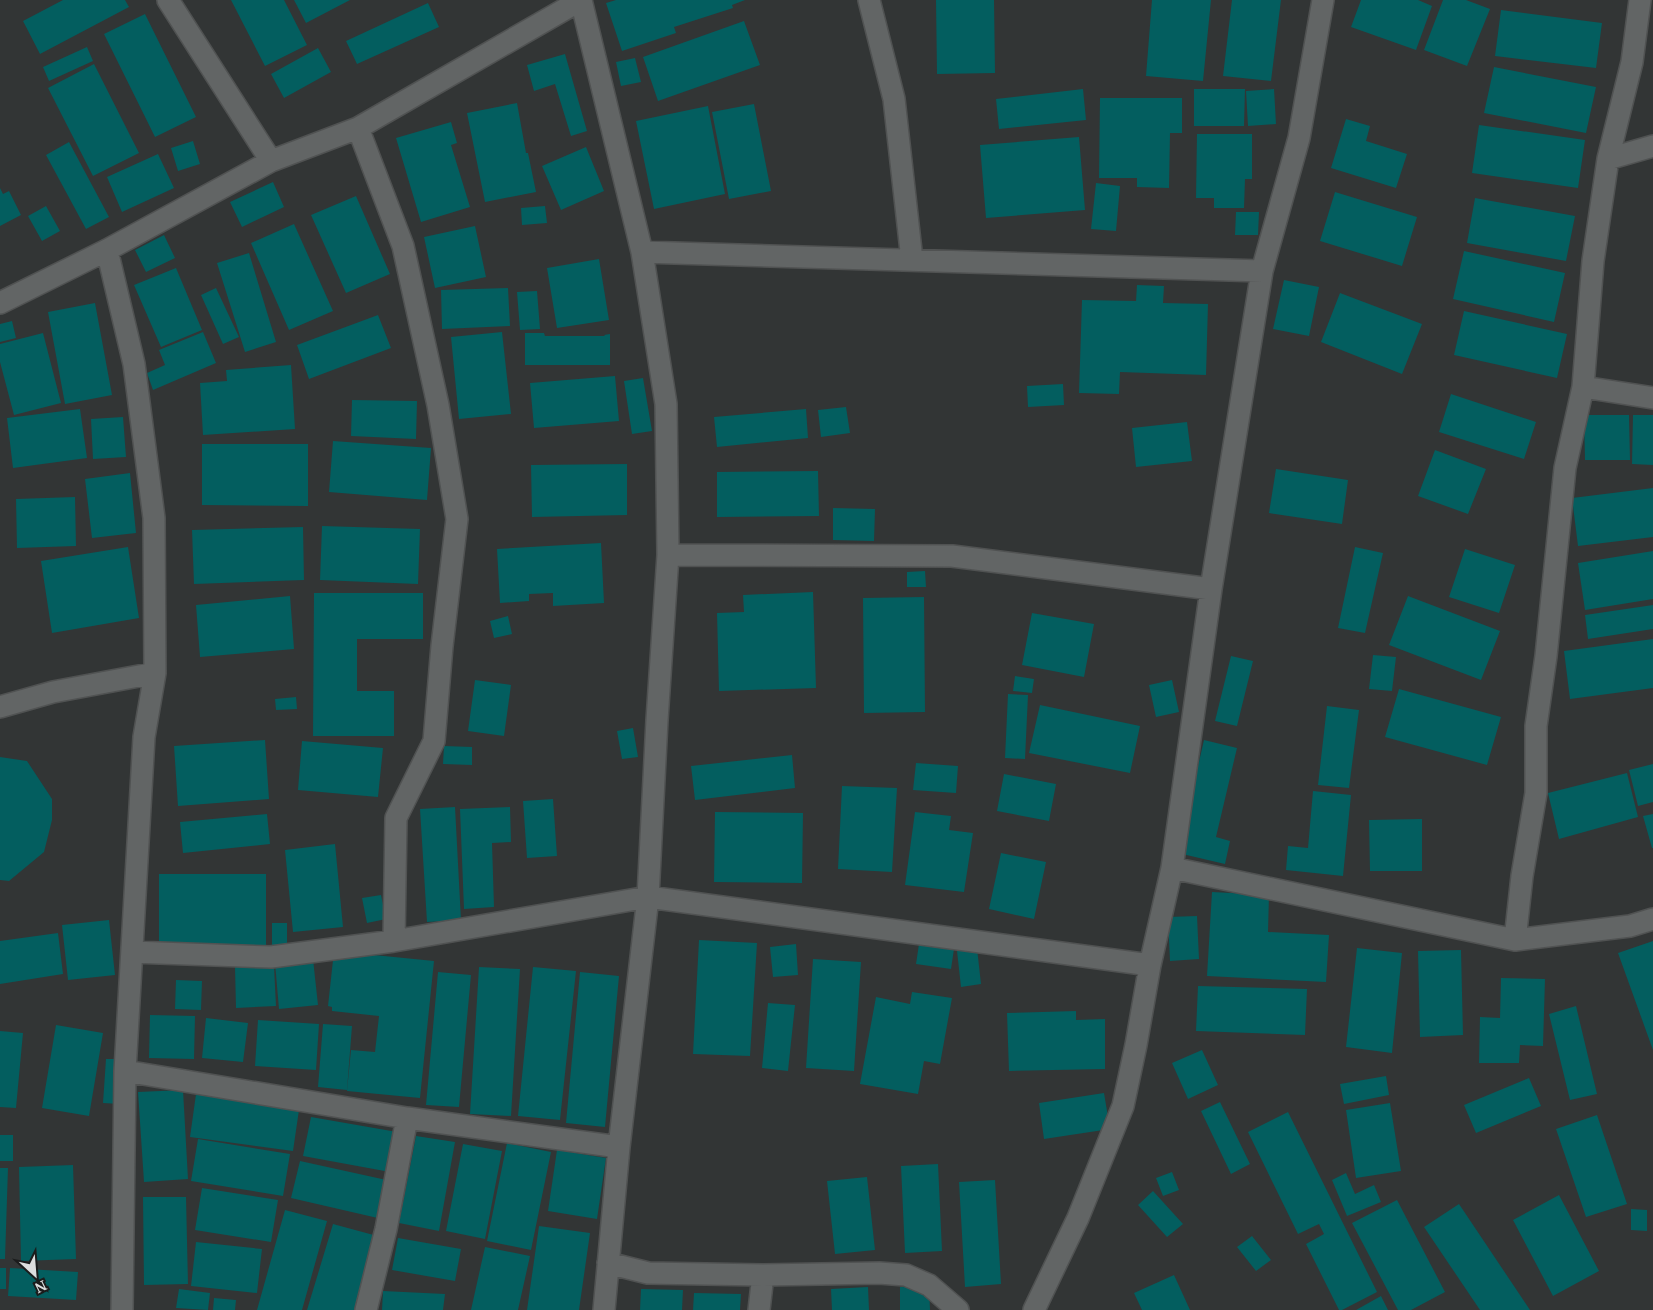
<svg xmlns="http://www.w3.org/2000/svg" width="1653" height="1310" viewBox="0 0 1653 1310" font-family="'Noto Serif',serif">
<rect width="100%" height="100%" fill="#323535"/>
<path fill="#035e5f" d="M63,0H125L129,7L40,54L23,21Z
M231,0H284L307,45L265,66Z
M294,0H350L306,23Z
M616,0H745L732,5L733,8L674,27L676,33L622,51L606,3Z
M936,0H994L995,73L937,74Z
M1152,0H1211L1203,81L1146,76Z
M1232,0H1281L1271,81L1223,76Z
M1361,0H1418L1432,6L1416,50L1351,27Z
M1443,0H1466L1490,9L1467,66L1424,50Z
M428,3L439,27L357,64L346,41Z
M1501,10L1602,23L1596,68L1495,56Z
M145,14L196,117L155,137L104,34Z
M744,21L760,65L658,101L643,57Z
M87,47L93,61L49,81L43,67Z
M318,48L331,72L284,98L271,74Z
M565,54L587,131L571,136L555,84L534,91L527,65Z
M635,58L641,82L621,86L616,62Z
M94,64L139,153L93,176L48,88Z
M1494,67L1596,87L1586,133L1484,113Z
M1083,89L1086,120L999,129L996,99Z
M1194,89H1245L1244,126H1194Z
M1274,89L1276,124L1248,126L1246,91Z
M1100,98H1182V133H1170L1169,188L1137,187V178H1099Z
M517,103L526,153H528L536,192L485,202L467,113Z
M754,104L771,191L729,199L712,112Z
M708,106L725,194L654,209L636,121Z
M1346,119L1370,126L1366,141L1407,154L1396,188L1331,168Z
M451,122L457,143L451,145L470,207L421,222L396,138Z
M1479,125L1585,140L1578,188L1472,173Z
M1197,134H1252V179H1245L1244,208H1214V198H1196Z
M1079,137L1085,210L986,218L980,145Z
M193,141L200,164L178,171L171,148Z
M69,142L109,217L86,229L46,155Z
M586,147L604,191L561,210L542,166Z
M158,154L174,188L122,212L107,177Z
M273,182L284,207L242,227L230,202Z
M1096,183L1120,186L1116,231L1091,229Z
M0,188L3,194L9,191L21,215L0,226Z
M1335,192L1417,217L1402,266L1320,241Z
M356,196L390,274L346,293L311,215Z
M1475,198L1575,216L1566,261L1467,243Z
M46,206L60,231L42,241L28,216Z
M545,206L547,223L522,225L521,208Z
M1236,212H1259L1258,235H1235Z
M294,224L333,311L289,330L251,243Z
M475,226L486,277L435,288L424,237Z
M164,235L175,258L146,272L135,250Z
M1464,251L1565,273L1554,322L1453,299Z
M249,253L276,342L245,352L217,263Z
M599,259L609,320L557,328L547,268Z
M176,268L202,330L161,347L134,285Z
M1284,280L1319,287L1309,336L1273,329Z
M1137,285L1164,286L1163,303L1208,304L1206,375L1120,372L1119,394L1079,393L1082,300L1136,301Z
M216,288L239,337L223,344L201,295Z
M508,288L510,326L442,329L441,290Z
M537,291L540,329L520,330L517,292Z
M1340,293L1422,324L1402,374L1321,342Z
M95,303L112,395L65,404L48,312Z
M1464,311L1567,334L1557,378L1454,355Z
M378,315L391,348L309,379L297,345Z
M12,321L16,338L0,342V324Z
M203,332L216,363L153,390L147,373L165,365L159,350Z
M502,332L511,414L459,419L451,337Z
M43,333L61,403L14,415L0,362V344Z
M525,333H544L545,336H605L604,335L610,334V365H525Z
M291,365L295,429L203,435L200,383L227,381L226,370Z
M615,376L619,421L534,428L530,383Z
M643,378L652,431L632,434L624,381Z
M1063,384L1064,405L1028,407L1027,386Z
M1451,394L1536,422L1524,459L1439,432Z
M352,400L417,401L416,439L351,436Z
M846,407L850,433L821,437L818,410Z
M80,409L87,458L13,468L7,418Z
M806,409L808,438L717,447L714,417Z
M1584,415H1629L1630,460H1585Z
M1633,415H1653V465L1632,464Z
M123,417L126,457L93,459L91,419Z
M1187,422L1192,461L1136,467L1132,428Z
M333,441L431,448L427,500L329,492Z
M202,444H308V506L202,505Z
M1435,450L1486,469L1468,514L1418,496Z
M627,464V515L532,517L531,465Z
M1276,469L1348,480L1342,524L1269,513Z
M818,471L819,516L717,517V472Z
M130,473L136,533L92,538L85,479Z
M1653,488V537L1578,546L1572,498Z
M75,497L76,546L17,548L16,499Z
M833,508L875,509L874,541L833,540Z
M322,526L420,529L418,584L320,580Z
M303,527L304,580L194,584L192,530Z
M601,543L604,603L553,606V593L529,594V601L500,603L497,549Z
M128,547L139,618L52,633L41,561Z
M1355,547L1383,553L1365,633L1338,628Z
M1465,549L1515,565L1499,613L1449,597Z
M1653,551V599L1585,610L1578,563Z
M925,571L926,587H907V572Z
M813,592L816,688L719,691L717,613L744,612L743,595Z
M314,593H423V639H357V691H394V736H313Z
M290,596L294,649L200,657L196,605Z
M1408,596L1500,631L1481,680L1389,645Z
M924,597L925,712L864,713L863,598Z
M1653,605V629L1588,639L1585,615Z
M1032,613L1094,624L1084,677L1022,665Z
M508,616L512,634L494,638L490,621Z
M1653,639V688L1570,699L1564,651Z
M1373,655L1396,657L1392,691L1369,689Z
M1231,656L1253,661L1237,726L1215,721Z
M1015,676L1034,679L1032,693L1013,691Z
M475,680L511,685L504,736L468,731Z
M1172,680L1179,712L1156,717L1149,685Z
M1399,689L1501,717L1487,765L1385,737Z
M1008,694L1028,695L1025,759L1005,758Z
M296,697L297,709L276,710L275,699Z
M1040,705L1140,726L1130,773L1029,753Z
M1327,706L1359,710L1349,788L1318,785Z
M633,728L638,757L622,759L617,731Z
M265,740L269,799L178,806L174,746Z
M1204,740L1237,748L1216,837L1230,841L1225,864L1178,853Z
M302,741L383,748L378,797L298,790Z
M444,746L472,747V765L443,764Z
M792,755L795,788L695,800L691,766Z
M0,757L27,761L52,799V820L44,852L9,881L0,880Z
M916,763L958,766L956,793L913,790Z
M1653,764V802L1638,806L1629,770Z
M1627,773L1638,817L1559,839L1548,793Z
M1004,774L1056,784L1049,821L997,811Z
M842,786L897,788L892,872L838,869Z
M1313,791L1351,795L1343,876L1286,870L1288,846L1308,848Z
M553,799L557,856L527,858L523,801Z
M455,807L461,920L427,922L420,809Z
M510,807L511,842L492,843L494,907L464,909L460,809Z
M715,812L803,813L802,883L714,882Z
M915,812L951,816L949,830L973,833L964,892L905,885Z
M267,814L270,844L183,853L180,822Z
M1653,814V848H1652L1643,816Z
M1422,819V871H1370L1369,820Z
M335,844L343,927L293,932L285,850Z
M1001,853L1046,862L1034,919L989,909Z
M159,874H266V945H159Z
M1212,892L1269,895L1268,932L1329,935L1326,982L1207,976Z
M381,895L386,919L367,923L362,898Z
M1197,916L1199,959L1170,961L1168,917Z
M109,920L115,975L68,980L62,925Z
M272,923H287V947H272Z
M58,933L63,974L0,984V941Z
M699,940L757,943L750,1056L693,1054Z
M1653,941V1050L1618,953Z
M796,944L798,975L773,977L770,947Z
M919,944L954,949L951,969L916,964Z
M977,948L981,984L961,987L957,951Z
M1357,948L1402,953L1392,1053L1346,1047Z
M1461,950L1463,1035L1420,1037L1418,951Z
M334,951L434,961L420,1098L347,1091L351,1050L375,1052L379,1016L332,1011V1007L328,1006Z
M313,959L318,1005L279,1009L275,963Z
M813,959L861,962L854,1071L806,1068Z
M274,966L276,1006L236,1008L235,967Z
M479,967L520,969L511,1116L470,1114Z
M533,967L576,971L560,1120L518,1116Z
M438,972L471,975L459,1107L426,1105Z
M580,972L619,976L605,1127L566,1123Z
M1501,978L1545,979L1543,1046L1520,1045L1519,1063H1479L1480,1017L1500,1018Z
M176,980L202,981L201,1010L175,1009Z
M1198,986L1307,989L1305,1035L1196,1031Z
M912,992L952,998L940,1064L924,1061L918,1094L860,1084L876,997L910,1004Z
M768,1003L795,1005L788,1071L762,1068Z
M1576,1006L1597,1094L1570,1100L1549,1014Z
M1076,1011V1020L1105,1019V1069L1009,1071L1007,1013Z
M150,1015L195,1016L194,1059L149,1058Z
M206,1018L248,1023L243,1062L202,1058Z
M258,1020L319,1024L316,1070L255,1066Z
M323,1024L352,1026L347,1090L318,1087Z
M56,1025L103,1033L89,1116L42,1108Z
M0,1031L23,1033L16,1108L0,1107Z
M1202,1050L1218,1085L1188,1099L1172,1063Z
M106,1059H122L120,1104L103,1103Z
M1386,1076L1389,1095L1344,1104L1340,1084Z
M1529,1078L1541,1106L1476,1133L1464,1105Z
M197,1087L300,1103L293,1151L190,1137Z
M183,1090L188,1179L144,1182L138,1092Z
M1104,1093L1110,1129L1044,1139L1039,1103Z
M1220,1102L1250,1164L1231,1174L1201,1111Z
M1390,1103L1401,1171L1356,1178L1346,1110Z
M1288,1112L1377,1292L1342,1310H1339L1306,1244L1324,1234L1319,1224L1298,1234L1248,1132Z
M1597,1115L1627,1204L1586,1217L1556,1129Z
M311,1117L397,1132L390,1172L303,1156Z
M0,1135H13V1161H0Z
M416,1136L455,1142L439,1231L399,1223Z
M198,1139L290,1154L283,1196L191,1181Z
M507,1143L551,1152L531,1250L487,1241Z
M463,1144L502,1151L485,1239L446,1231Z
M557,1150L606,1158L597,1219L548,1211Z
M300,1161L391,1181L382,1219L291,1198Z
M938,1164L942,1251L905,1253L901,1166Z
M73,1165L76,1259L21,1261L19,1167Z
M0,1168H8L5,1259H0Z
M1172,1172L1179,1190L1163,1196L1156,1178Z
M1346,1173L1355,1194L1374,1185L1381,1202L1347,1216L1332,1180Z
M867,1177L875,1250L835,1254L827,1181Z
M995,1180L1001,1284L965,1287L959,1182Z
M202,1188L278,1200L271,1242L195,1230Z
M1153,1191L1183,1224L1167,1237L1138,1205Z
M1559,1195L1599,1271L1553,1296L1513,1220Z
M143,1197H186L188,1284L144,1285Z
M1397,1200L1445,1292L1411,1310H1398L1352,1223Z
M1459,1204L1530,1310H1480L1424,1227Z
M1631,1209L1647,1210V1231L1631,1230Z
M285,1210L327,1221L302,1310H257Z
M333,1224L381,1237L359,1310H307Z
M539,1226L590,1233L579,1310H527Z
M1252,1236L1271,1260L1256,1271L1237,1247Z
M398,1238L461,1249L455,1281L392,1270Z
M196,1242L262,1249L257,1293L191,1286Z
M485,1247L530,1256L518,1310H471Z
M0,1268H6V1289H0Z
M10,1268L78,1272L76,1300L8,1296Z
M1174,1275L1190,1310H1142L1134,1293Z
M868,1287L869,1310H832L831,1289Z
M900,1287H929L930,1310H900Z
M179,1289L210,1293L208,1310L176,1308Z
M641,1289L683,1290L682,1310H640Z
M383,1291L445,1294L443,1310H382Z
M694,1293L741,1294L740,1310H693Z
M1381,1296L1388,1310H1356Z
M214,1298L236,1300L235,1310H213Z"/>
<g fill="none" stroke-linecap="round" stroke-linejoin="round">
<g stroke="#505252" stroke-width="24">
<path id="minor" d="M168,0L271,161
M581,0L642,252L666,404L668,555L657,720L648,897L619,1147L604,1310
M869,0L894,99L912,260
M358,128L403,246L438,405L457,519L442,646L434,741L396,818L394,941
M1608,159L1653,146
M107,250L134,364L154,518L155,673L144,737L125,1071L122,1310
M642,252L1262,271
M0,303L107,250L271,161L358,128L581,0
M1583,387L1653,398
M668,555L952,556L1211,589
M0,707L53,692L155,673
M1172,868L1515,940L1630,926L1653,919
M1515,940L1522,876L1536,793V726L1546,656L1565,468L1583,387L1593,261L1608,159L1632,62L1640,0
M132,952L271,957L394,941L648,897L1150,965
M125,1071L407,1118L619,1147
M608,1263L648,1273L763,1275L879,1273L906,1275L929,1285L958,1310
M366,1310L386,1229L407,1118
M759,1310L763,1275
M1034,1310L1078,1218L1123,1106L1136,1045L1150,965L1172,868L1211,589L1262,271L1299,138L1323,0"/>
</g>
<use href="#minor" stroke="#626565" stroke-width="21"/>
</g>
<g transform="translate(35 1275) rotate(154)" stroke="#1b1c1c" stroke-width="4" paint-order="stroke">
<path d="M0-4L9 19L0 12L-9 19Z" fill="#dcdede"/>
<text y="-8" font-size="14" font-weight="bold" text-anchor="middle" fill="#dcdede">N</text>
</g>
</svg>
